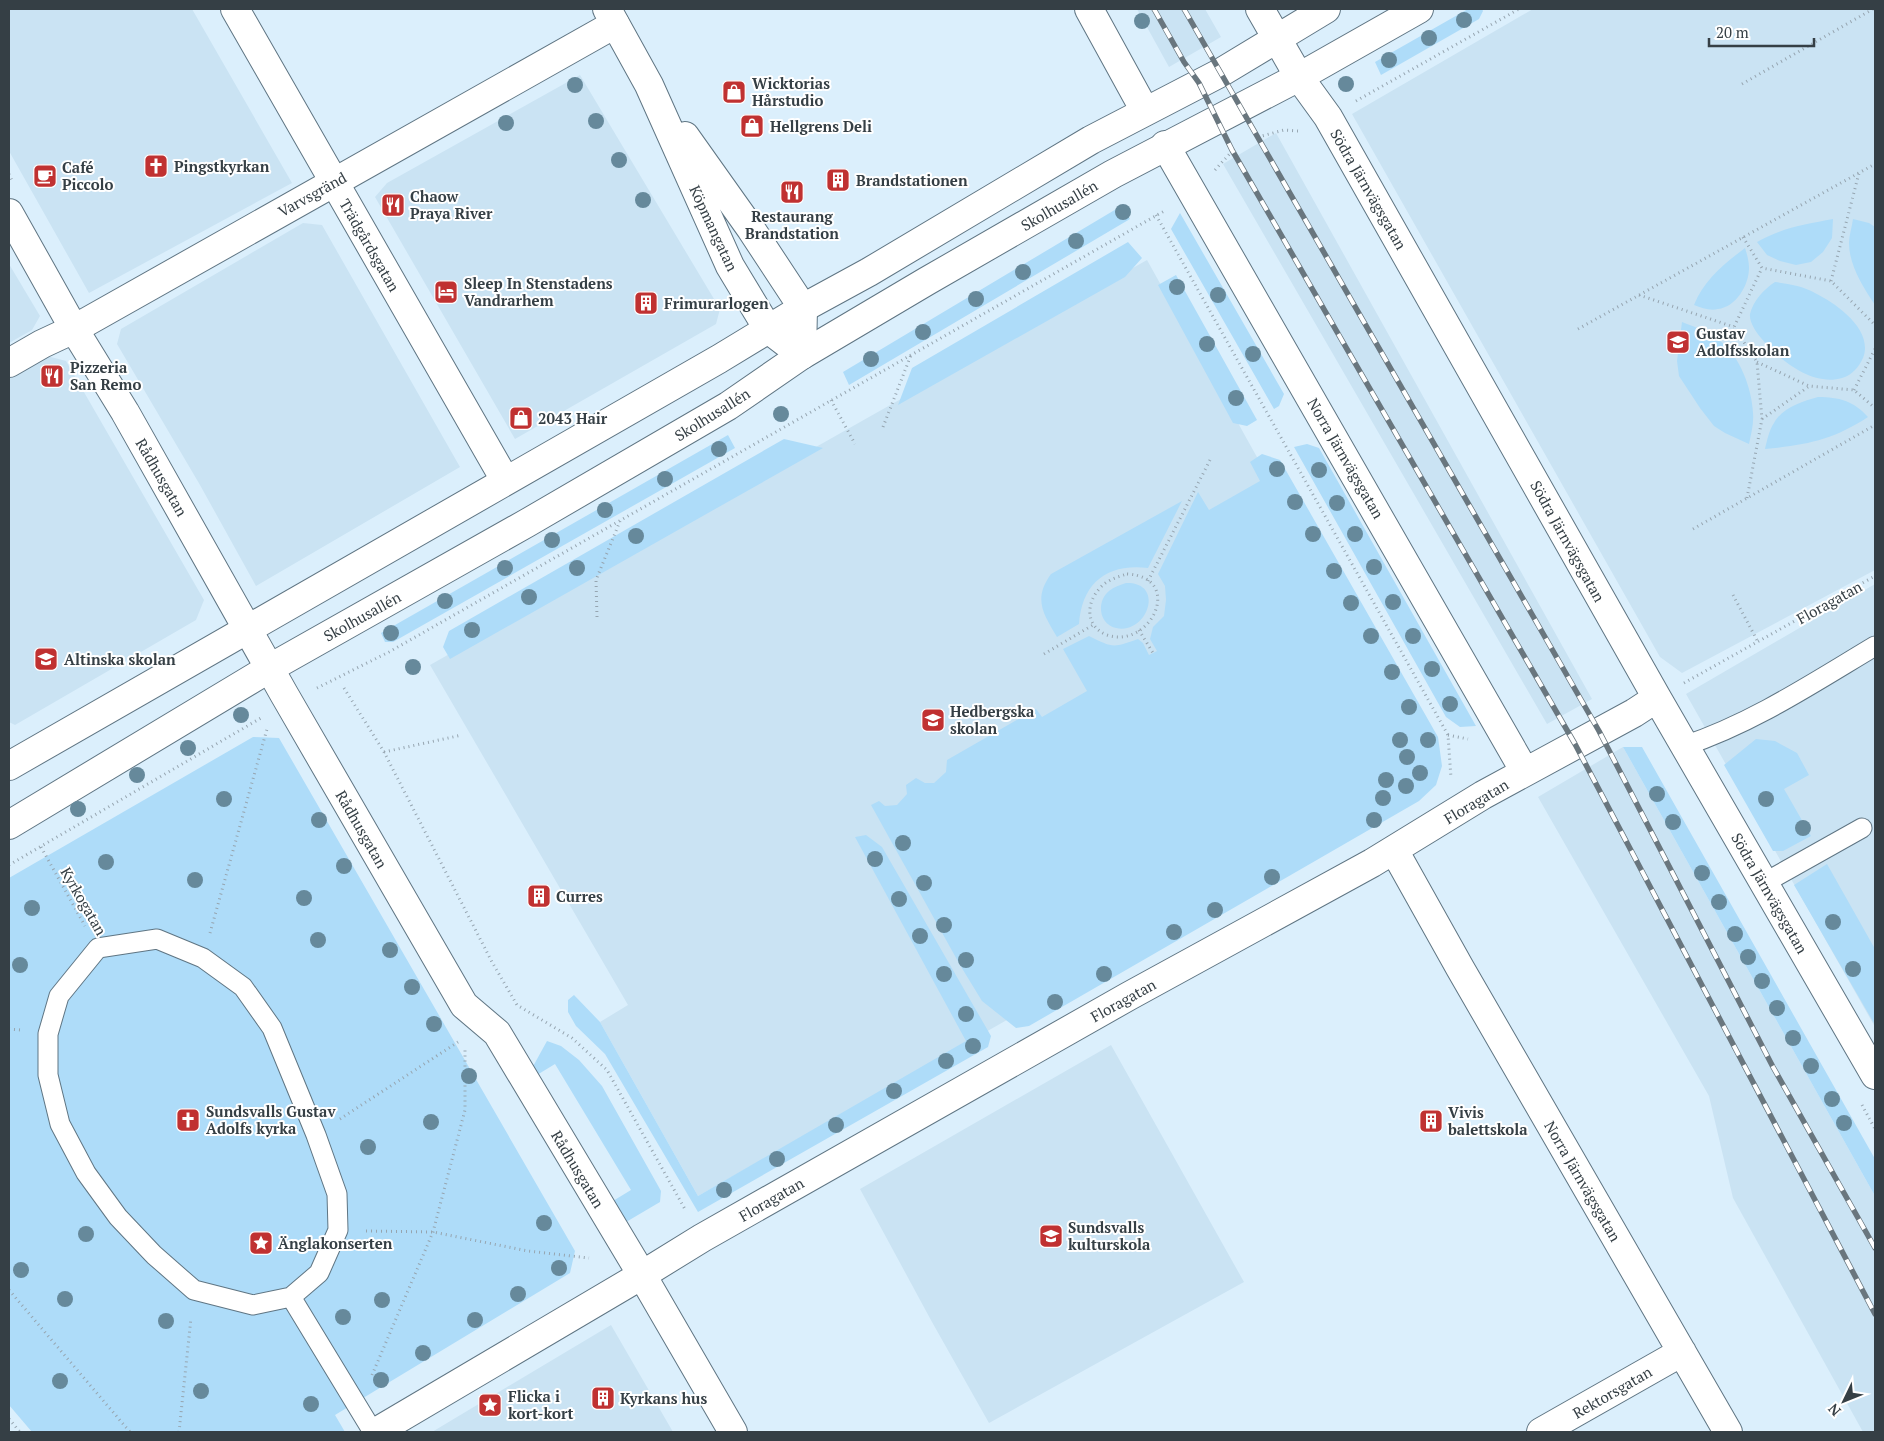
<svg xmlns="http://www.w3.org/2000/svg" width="1884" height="1441" viewBox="0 0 1884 1441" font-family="'PT Serif',serif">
<rect width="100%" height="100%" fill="#dbeffc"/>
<path fill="#cae3f3" d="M9,9H192L292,183L89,293L9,151Z
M1137,9H1205L1221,37L1169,67Z
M1533,9H1875V570L1682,673L1660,657L1352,114Z
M580,75L720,309L716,324L515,439L375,197L387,183Z
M1276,133L1592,699L1547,724L1223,164Z
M303,223L322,225L460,467L256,586L200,485L117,344L121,329Z
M1147,260L1435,776L698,1196L600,1022L628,1005L430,665Z
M9,264L40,316L32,330L9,343Z
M47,356L66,361L204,600L196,620L15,725L9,722V379Z
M1875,584V1027L1686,694Z
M1623,747L1875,1196V1432H1863L1733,1198L1709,1096L1538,797Z
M1111,1045L1244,1282L989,1423L932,1322L860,1189Z
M611,1325L673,1432H432Z"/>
<path fill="#aedcf9" d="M1468,9H1482L1483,11L1479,19L1381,75L1375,62Z
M1123,205L1130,219L849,385L843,372Z
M1180,213L1284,394L1279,406L1274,409L1171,229Z
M1833,219L1832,238L1823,252L1811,262L1796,265L1780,261L1767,255L1757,242C1781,228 1806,224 1833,219Z
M1853,219L1869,223L1875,227V305C1863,287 1849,265 1849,243C1849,235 1852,227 1853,219Z
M1128,242L1142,258L1125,277L898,405L912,368Z
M1745,248C1747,254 1749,261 1749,268C1749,285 1736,307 1718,309C1710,311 1702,308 1694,305C1704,280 1724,264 1745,248Z
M1176,275L1257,420L1247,426L1233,423L1158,285Z
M1775,282C1789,284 1803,286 1815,293C1837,304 1874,330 1863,358C1859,367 1852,375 1842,378C1812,387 1778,359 1761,338C1756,332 1749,322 1750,314C1753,301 1764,289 1775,282Z
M1682,322C1695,327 1709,332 1720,341C1740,356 1752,389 1753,413C1754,424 1751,434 1749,444L1725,433L1714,426L1700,408L1679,376L1677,361Z
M1818,397C1839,397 1854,401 1868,417C1833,440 1806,445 1765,449C1767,441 1769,430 1774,423C1782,408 1803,401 1818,397Z
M728,435L735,448L393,642H385L381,633Z
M784,439L823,448L450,659L443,647L449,631Z
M1307,444L1319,448L1476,726L1460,727L1446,717L1294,447Z
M1262,454L1280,460L1438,737L1442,766L1436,785L1419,801L1029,1026L1016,1028L982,1001L960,965L871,805L879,801L885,806L897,805L907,794L906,785L916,778L925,783H934L946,772L947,760L1036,709L1042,717L1087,691L1063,649L1089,636C1113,648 1113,648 1138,639L1143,643L1149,655L1157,651L1150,639L1153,627L1164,616L1166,600L1165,586L1158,574L1198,492L1209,510L1260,481L1250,462Z
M1182,501L1148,568C1107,563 1082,583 1079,624L1057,637C1043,613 1033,599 1051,574Z
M1126,583C1166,582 1147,635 1116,628C1099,624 1096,602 1109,591C1114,587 1120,585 1126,583Z
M253,737L279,738L575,1251L570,1273L335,1415L345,1432H32L9,1405V878Z
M1756,739L1775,741L1797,753L1809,775L1784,789L1811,836L1783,851H1773L1724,765Z
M1623,747H1642L1875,1159V1196Z
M866,835L882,847L991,1036L988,1047L698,1212L605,1054L576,1026L568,1012V1000L574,995L600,1022L698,1196L966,1041L855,837Z
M1827,864L1875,949V1025L1794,885Z
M547,1041L561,1046L579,1060L602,1086L661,1191L660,1202L621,1225L608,1204L631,1190L555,1064L532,1078L531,1070Z"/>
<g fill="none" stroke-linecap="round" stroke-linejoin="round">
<g stroke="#5f7583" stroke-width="21">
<path id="service" d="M1684,746C1753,723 1813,683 1875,646
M1764,883L1862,828
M157,939L203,958L243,987L272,1028L316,1135L337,1194L338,1230L319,1273L291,1297L253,1305L194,1290L154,1255L118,1217L86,1173L60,1124L48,1075V1034L59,996L98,948Z
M291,1297L373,1432"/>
</g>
<g stroke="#5f7583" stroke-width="30">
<path id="minor" d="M235,9L505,480
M1089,9L1145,111
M1260,9L1299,77L1328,117L1657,698L1875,1075
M1165,145L1525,772
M9,213L74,329L125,412L284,694L464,1005L497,1033L642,1275L733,1432
M9,363L42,344L74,329L615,24
M1394,850L1460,968L1728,1432
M376,1432L642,1275L702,1238L1129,996L1372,863L1483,795L1634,713L1657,698
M1541,1432L1682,1352"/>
</g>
<g stroke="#5f7583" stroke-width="30">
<path id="tertiary" d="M607,9L649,85L730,266L768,329L802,355
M685,136L751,229L803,308L802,355"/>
</g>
<g stroke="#5f7583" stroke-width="30">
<path id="secondary" d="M9,766L719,359L803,308L869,272L1091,140L1220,73L1326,9
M9,825L270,668L527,523L728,406L802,355L927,281L1113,174L1299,77L1419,9"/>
</g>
<path stroke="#96a5b0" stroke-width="3" stroke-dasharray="1 4" stroke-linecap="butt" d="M1742,84L1873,9
M1356,101L1519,9
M1258,137L1284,130L1298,131
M1215,170L1234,149
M9,174L13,183
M1156,215L1448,735L1451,778
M1743,237L1762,268L1831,281L1875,325
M1831,281L1859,173
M1639,295L1734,327
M1578,329L1875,164
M1757,362L1809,386L1854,390L1875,408
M1854,390L1875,349
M831,400L855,444
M1762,419L1808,387
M883,427L911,355
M1747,498L1762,419L1757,362L1734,327L1762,268
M1693,529L1875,425
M1127,574C1185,577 1151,650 1107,635C1086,627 1085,604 1100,588C1107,580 1117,577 1127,574Z
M1148,581L1210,460
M1733,595L1758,642
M597,617L596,580L620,521
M1139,630L1153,653
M1044,654L1093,625
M1684,683L1875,576
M317,688L389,652L1166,210
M344,688L384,752L492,962L517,1005L572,1038L607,1070L686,1211
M1448,735L1468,739
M384,752L462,735
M41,847L85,926
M9,865L261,718
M210,933L267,729
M9,1029L21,1030
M1862,1105L1875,1129
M340,1119L458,1042
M366,1231L433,1232L528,1251L589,1258
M9,1290L130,1432
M372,1375L433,1232L465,1110V1048
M9,1419L20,1432
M179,1432L191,1318"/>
<use href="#service" stroke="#fff" stroke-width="19"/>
<use href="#minor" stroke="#fff" stroke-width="28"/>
<use href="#tertiary" stroke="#fff" stroke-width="28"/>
<use href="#secondary" stroke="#fff" stroke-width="28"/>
<g stroke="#69767e" stroke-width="5.5">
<path id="rail" d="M1154,9L1184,62L1199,83L1232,150L1575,744L1875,1314
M1184,9L1599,731L1773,1067L1875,1248"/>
</g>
<use href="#rail" stroke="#fff" stroke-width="4" stroke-dasharray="11" stroke-linecap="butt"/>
</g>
<g fill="#66899b">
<circle cx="1464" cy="20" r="8"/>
<circle cx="1142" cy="21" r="8"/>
<circle cx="1429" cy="38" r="8"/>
<circle cx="1389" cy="60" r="8"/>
<circle cx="1346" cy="84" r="8"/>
<circle cx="575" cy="85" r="8"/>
<circle cx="596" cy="121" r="8"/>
<circle cx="506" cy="123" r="8"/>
<circle cx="619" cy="160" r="8"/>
<circle cx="643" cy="200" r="8"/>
<circle cx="1123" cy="212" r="8"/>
<circle cx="1076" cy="241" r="8"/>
<circle cx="1023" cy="272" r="8"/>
<circle cx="1177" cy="287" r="8"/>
<circle cx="1218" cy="295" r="8"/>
<circle cx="976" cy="299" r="8"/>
<circle cx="923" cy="332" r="8"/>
<circle cx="1207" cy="344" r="8"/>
<circle cx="1253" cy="354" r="8"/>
<circle cx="871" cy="359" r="8"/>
<circle cx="1236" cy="398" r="8"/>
<circle cx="781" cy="414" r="8"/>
<circle cx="719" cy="449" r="8"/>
<circle cx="1277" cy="469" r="8"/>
<circle cx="1319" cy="470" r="8"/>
<circle cx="665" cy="479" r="8"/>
<circle cx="1295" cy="502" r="8"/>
<circle cx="1337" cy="503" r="8"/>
<circle cx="605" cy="510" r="8"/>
<circle cx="1313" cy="534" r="8"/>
<circle cx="1355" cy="534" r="8"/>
<circle cx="636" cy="536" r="8"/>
<circle cx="552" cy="540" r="8"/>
<circle cx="1374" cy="567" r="8"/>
<circle cx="505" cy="568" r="8"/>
<circle cx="577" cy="568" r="8"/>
<circle cx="1334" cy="571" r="8"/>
<circle cx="529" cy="597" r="8"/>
<circle cx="445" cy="601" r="8"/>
<circle cx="1393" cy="602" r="8"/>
<circle cx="1351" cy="603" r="8"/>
<circle cx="472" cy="630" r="8"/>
<circle cx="391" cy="633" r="8"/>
<circle cx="1371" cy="636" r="8"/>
<circle cx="1413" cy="636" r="8"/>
<circle cx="413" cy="667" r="8"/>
<circle cx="1432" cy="669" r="8"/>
<circle cx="1392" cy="672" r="8"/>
<circle cx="1450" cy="704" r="8"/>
<circle cx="1409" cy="707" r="8"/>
<circle cx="241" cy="715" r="8"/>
<circle cx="1400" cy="740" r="8"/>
<circle cx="1428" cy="740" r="8"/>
<circle cx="188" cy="748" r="8"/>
<circle cx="1407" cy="757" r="8"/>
<circle cx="1420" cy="773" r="8"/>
<circle cx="137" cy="775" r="8"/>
<circle cx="1386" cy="780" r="8"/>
<circle cx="1406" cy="786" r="8"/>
<circle cx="1657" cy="794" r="8"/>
<circle cx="1383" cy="798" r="8"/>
<circle cx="224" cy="799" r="8"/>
<circle cx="1766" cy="799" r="8"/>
<circle cx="78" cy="809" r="8"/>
<circle cx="319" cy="820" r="8"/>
<circle cx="1374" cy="820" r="8"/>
<circle cx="1673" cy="822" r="8"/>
<circle cx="1803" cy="828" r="8"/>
<circle cx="903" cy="843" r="8"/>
<circle cx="875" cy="859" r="8"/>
<circle cx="106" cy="862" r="8"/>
<circle cx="344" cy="866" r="8"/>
<circle cx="1702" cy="873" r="8"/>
<circle cx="1272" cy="877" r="8"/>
<circle cx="195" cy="880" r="8"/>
<circle cx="924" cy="883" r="8"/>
<circle cx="304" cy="898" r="8"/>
<circle cx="899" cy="899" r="8"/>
<circle cx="1719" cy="902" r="8"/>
<circle cx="32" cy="908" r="8"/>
<circle cx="1215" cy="910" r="8"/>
<circle cx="1833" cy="922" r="8"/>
<circle cx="944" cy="925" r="8"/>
<circle cx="1174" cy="932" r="8"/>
<circle cx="1735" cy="934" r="8"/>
<circle cx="920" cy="936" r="8"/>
<circle cx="318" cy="940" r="8"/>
<circle cx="390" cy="950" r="8"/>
<circle cx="1748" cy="957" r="8"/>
<circle cx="966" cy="960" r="8"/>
<circle cx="20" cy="965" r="8"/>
<circle cx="1853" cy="969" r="8"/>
<circle cx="944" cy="974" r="8"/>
<circle cx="1104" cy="974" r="8"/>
<circle cx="1762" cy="981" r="8"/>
<circle cx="412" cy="987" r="8"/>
<circle cx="1055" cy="1002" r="8"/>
<circle cx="1777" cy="1008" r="8"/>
<circle cx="966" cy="1014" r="8"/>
<circle cx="434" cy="1024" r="8"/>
<circle cx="1793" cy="1038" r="8"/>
<circle cx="973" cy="1046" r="8"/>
<circle cx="946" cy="1061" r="8"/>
<circle cx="1811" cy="1066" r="8"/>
<circle cx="469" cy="1076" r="8"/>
<circle cx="894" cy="1091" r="8"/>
<circle cx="1832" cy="1099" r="8"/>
<circle cx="431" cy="1122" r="8"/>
<circle cx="1844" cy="1123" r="8"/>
<circle cx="836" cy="1125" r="8"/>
<circle cx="368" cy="1147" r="8"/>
<circle cx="777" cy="1159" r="8"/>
<circle cx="724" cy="1190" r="8"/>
<circle cx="544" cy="1223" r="8"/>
<circle cx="86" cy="1234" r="8"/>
<circle cx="559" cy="1268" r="8"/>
<circle cx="21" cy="1270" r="8"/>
<circle cx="518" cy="1294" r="8"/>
<circle cx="65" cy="1299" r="8"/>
<circle cx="382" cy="1300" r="8"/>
<circle cx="343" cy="1317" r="8"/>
<circle cx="475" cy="1320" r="8"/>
<circle cx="166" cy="1321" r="8"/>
<circle cx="423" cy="1353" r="8"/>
<circle cx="381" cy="1380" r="8"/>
<circle cx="60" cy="1381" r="8"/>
<circle cx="201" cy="1391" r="8"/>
<circle cx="311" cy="1404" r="8"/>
</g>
<defs>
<g id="shop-square" transform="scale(1.25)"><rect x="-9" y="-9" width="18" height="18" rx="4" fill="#c03131" stroke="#fff"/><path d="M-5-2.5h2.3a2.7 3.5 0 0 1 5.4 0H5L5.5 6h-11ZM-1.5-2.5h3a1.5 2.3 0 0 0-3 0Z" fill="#fff"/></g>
<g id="church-square" transform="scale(1.25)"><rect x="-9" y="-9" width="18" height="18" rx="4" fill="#c03131" stroke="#fff"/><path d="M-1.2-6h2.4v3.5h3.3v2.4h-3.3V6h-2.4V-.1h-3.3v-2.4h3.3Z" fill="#fff"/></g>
<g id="cafe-square" transform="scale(1.25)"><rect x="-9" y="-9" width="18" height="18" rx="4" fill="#c03131" stroke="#fff"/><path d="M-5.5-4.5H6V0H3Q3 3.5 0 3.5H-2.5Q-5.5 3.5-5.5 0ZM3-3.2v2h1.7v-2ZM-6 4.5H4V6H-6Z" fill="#fff"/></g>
<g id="building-square" transform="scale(1.25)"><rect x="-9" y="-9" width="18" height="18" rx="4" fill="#c03131" stroke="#fff"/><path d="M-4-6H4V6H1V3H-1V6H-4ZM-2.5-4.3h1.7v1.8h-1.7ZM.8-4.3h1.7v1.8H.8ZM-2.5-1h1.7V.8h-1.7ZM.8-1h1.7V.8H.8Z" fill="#fff"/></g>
<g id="restaurant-square" transform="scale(1.25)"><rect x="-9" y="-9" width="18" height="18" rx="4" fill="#c03131" stroke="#fff"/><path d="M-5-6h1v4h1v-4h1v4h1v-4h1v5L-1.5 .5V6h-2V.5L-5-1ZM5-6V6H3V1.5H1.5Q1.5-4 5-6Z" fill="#fff"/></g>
<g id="hotel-square" transform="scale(1.25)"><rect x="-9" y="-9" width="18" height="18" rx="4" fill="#c03131" stroke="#fff"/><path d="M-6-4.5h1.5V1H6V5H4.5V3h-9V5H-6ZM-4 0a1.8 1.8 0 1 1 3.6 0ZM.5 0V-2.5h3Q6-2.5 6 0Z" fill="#fff"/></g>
<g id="school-square" transform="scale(1.25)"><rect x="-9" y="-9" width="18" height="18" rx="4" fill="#c03131" stroke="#fff"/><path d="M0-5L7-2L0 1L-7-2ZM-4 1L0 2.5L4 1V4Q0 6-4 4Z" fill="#fff"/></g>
<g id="sight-square" transform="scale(1.25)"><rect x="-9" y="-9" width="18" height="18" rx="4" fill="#c03131" stroke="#fff"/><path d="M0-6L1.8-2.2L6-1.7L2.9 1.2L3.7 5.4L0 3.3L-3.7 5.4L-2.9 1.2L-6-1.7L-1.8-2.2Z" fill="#fff"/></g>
</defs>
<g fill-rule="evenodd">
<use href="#shop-square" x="734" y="92"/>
<use href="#shop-square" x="752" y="126"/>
<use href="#church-square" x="156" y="166"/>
<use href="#cafe-square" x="45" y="176"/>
<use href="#building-square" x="838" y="180"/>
<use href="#restaurant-square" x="792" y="192"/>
<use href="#restaurant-square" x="393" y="205"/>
<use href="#hotel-square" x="446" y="292"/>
<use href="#building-square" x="646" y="303"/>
<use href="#school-square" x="1678" y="342"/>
<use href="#restaurant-square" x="52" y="376"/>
<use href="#shop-square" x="521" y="418"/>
<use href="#school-square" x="46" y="659"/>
<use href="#school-square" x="933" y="720"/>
<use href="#building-square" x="539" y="896"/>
<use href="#church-square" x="188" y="1120"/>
<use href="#building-square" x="1431" y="1121"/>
<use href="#school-square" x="1051" y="1236"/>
<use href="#sight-square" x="261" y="1243"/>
<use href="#building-square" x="603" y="1398"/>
<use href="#sight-square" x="490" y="1405"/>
</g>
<g text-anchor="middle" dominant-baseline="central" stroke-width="4" stroke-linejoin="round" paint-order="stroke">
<g font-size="15" font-weight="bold" fill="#353f45" stroke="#fff" text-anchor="start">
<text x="752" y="83">Wicktorias<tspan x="752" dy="17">Hårstudio</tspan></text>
<text x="770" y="126">Hellgrens Deli</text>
<text x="174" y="166">Pingstkyrkan</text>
<text x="62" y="167">Café<tspan x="62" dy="17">Piccolo</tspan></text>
<text x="856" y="180">Brandstationen</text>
<text x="410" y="196">Chaow<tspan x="410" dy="17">Praya River</tspan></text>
<text x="792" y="216" text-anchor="middle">Restaurang<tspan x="792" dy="17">Brandstation</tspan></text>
<text x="464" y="283">Sleep In Stenstadens<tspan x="464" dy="17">Vandrarhem</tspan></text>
<text x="664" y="303">Frimurarlogen</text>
<text x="1696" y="333">Gustav<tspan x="1696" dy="17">Adolfsskolan</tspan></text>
<text x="70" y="367">Pizzeria<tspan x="70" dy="17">San Remo</tspan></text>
<text x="538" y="418">2043 Hair</text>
<text x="64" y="659">Altinska skolan</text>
<text x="950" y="711">Hedbergska<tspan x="950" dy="17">skolan</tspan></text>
<text x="556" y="896">Curres</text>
<text x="206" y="1111">Sundsvalls Gustav<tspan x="206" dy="17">Adolfs kyrka</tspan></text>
<text x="1448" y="1112">Vivis<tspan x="1448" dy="17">balettskola</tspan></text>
<text x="1068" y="1227">Sundsvalls<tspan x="1068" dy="17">kulturskola</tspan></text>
<text x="278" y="1243">Änglakonserten</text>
<text x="508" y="1396">Flicka i<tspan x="508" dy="17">kort-kort</tspan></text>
<text x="620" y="1398">Kyrkans hus</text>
</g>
<g font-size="15" fill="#353f45" stroke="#fff">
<text transform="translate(1369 189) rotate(60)">Södra Järnvägsgatan</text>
<text transform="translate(312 194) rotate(-29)">Varvsgränd</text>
<text transform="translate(1059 205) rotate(-30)">Skolhusallén</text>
<text transform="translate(714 228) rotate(65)">Köpmangatan</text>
<text transform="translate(370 245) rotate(60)">Trädgårdsgatan</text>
<text transform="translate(712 414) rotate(-32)">Skolhusallén</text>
<text transform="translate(1346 458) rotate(60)">Norra Järnvägsgatan</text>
<text transform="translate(162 477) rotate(60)">Rådhusgatan</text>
<text transform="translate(1568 541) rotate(61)">Södra Järnvägsgatan</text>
<text transform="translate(1829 602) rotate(-29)">Floragatan</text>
<text transform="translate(362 616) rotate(-29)">Skolhusallén</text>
<text transform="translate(1476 801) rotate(-31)">Floragatan</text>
<text transform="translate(362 829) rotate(60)">Rådhusgatan</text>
<text transform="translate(1770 893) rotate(60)">Södra Järnvägsgatan</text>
<text transform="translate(84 901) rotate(60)">Kyrkogatan</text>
<text transform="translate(1123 1000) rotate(-29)">Floragatan</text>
<text transform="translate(578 1169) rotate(59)">Rådhusgatan</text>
<text transform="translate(1583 1181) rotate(60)">Norra Järnvägsgatan</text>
<text transform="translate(771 1199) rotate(-30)">Floragatan</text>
<text transform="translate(1612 1392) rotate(-30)">Rektorsgatan</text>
</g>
</g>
<rect width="1884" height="1441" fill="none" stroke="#353f45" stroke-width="20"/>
<g transform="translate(1844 1401) rotate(227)" stroke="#ffffff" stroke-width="4" paint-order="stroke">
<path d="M0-4L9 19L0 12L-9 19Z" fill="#353f45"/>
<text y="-8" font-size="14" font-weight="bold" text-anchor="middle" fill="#353f45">N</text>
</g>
<path d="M1709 38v8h105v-8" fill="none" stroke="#353f45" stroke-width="2.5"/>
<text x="1716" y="38" font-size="15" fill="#353f45" stroke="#ffffff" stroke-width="4" paint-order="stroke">20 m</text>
</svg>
